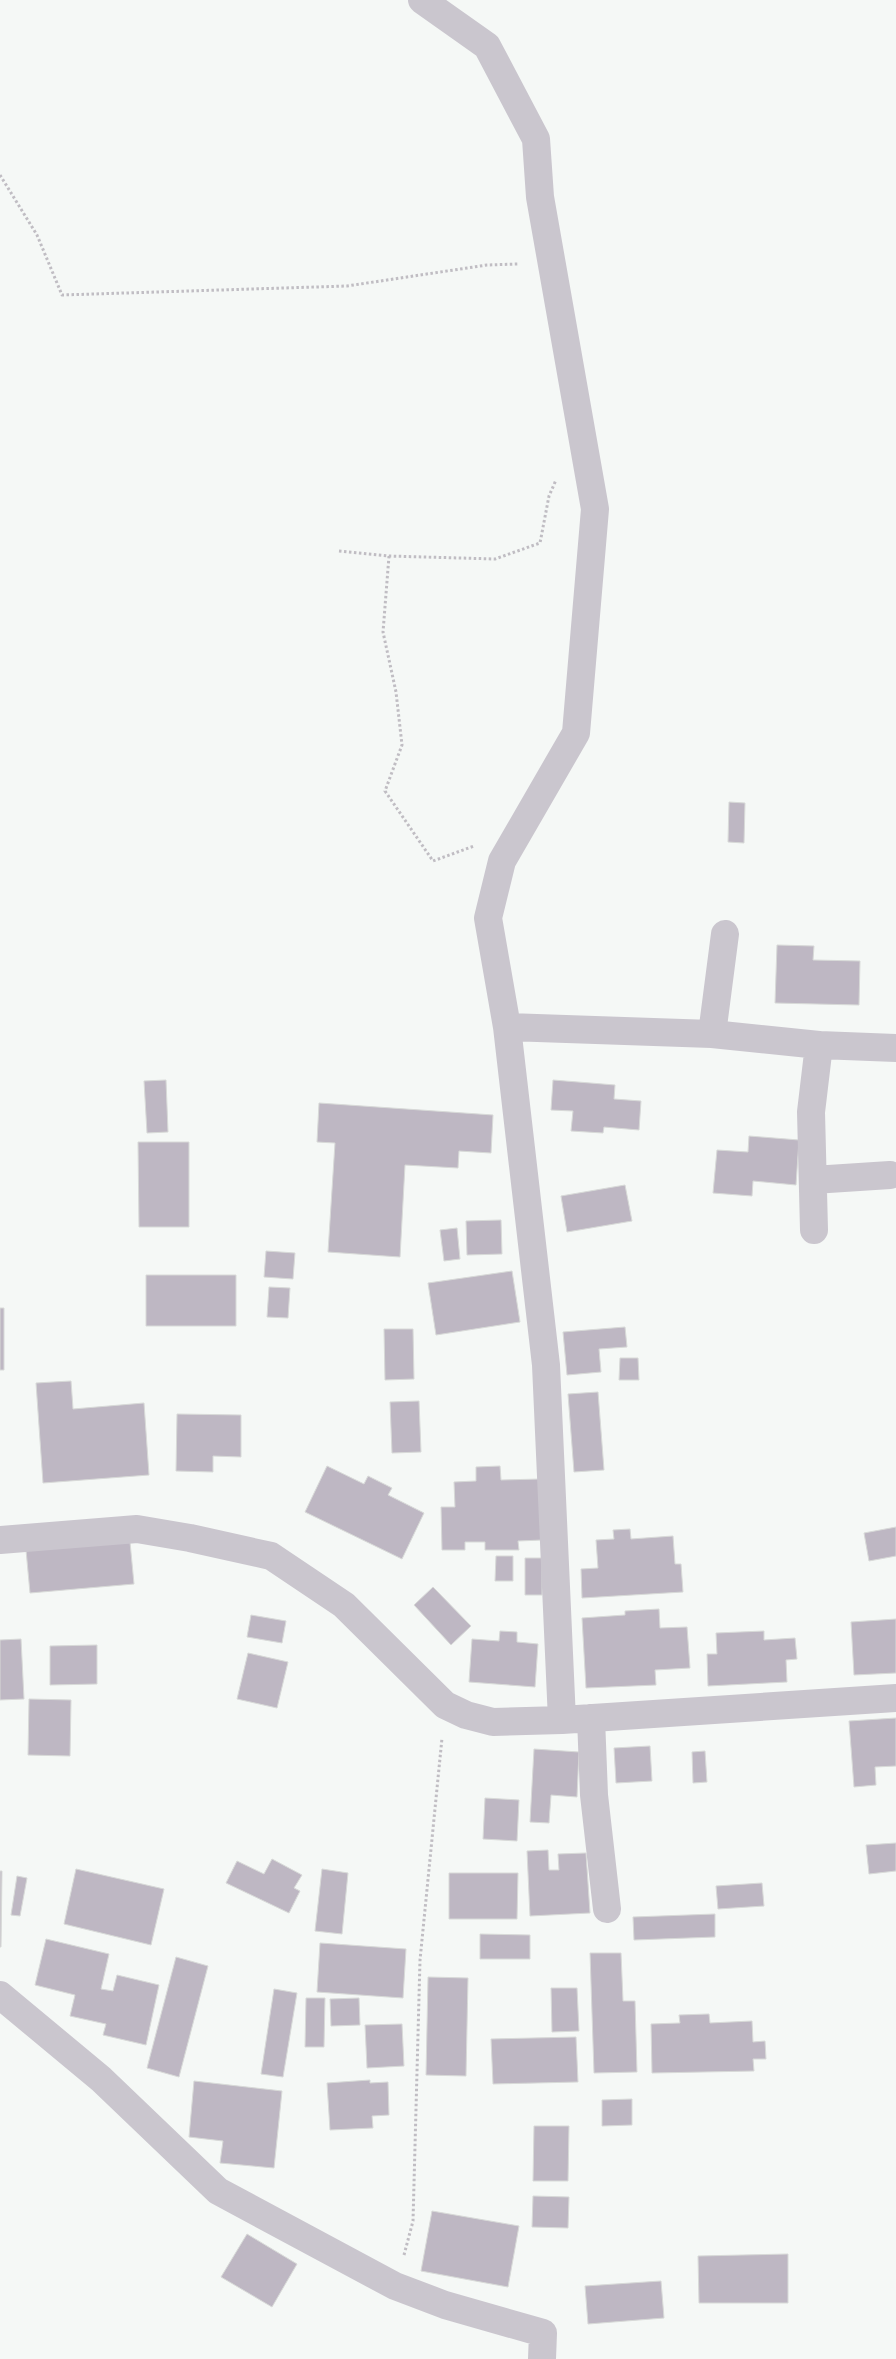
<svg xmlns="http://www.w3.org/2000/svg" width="896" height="2359" viewBox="0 0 896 2359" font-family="Signika,sans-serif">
<rect width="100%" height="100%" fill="#f5f8f6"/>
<path fill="#beb7c3" stroke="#d8dad8" d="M729,802L745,803L744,843L728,842Z
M777,945L814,946L813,960L860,961L859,1005L775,1003Z
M166,1080L168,1132L147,1133L144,1081Z
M553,1080L615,1085L614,1099L641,1101L639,1130L604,1127L603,1133L571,1131L573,1111L551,1110Z
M319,1103L493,1115L491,1153L459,1151L458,1168L405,1165L400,1257L328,1252L335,1143L317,1142Z
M749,1136L799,1140L796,1185L753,1181L752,1196L713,1193L717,1150L748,1152Z
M138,1142H189V1227H139Z
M625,1185L632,1221L567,1232L561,1196Z
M501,1220L502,1254L467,1255L466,1221Z
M457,1228L460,1259L444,1261L440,1230Z
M266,1251L295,1253L293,1279L264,1277Z
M512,1271L520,1322L436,1335L428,1283Z
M146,1275H236V1326H146Z
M269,1287L290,1288L288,1318L267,1317Z
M0,1308H4V1370H0Z
M625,1327L627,1347L599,1349L601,1372L567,1375L563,1332Z
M384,1329H413L414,1379L385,1380Z
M620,1358H638L639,1380H619Z
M71,1381L73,1409L144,1403L149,1475L43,1483L36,1383Z
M598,1392L604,1470L574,1472L568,1394Z
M419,1401L421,1452L392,1453L390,1402Z
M177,1414L241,1415V1457L213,1456V1472L176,1471Z
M327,1466L364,1484L368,1476L392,1488L388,1495L424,1513L402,1559L305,1512Z
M500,1466L501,1480L540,1479L542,1540L518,1541L519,1550H485V1542H465V1550H442L441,1507H455L454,1482L476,1481V1467Z
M896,1527V1556L869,1561L864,1533Z
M630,1529L631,1539L673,1536L675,1564H681L683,1592L582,1598L581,1569L598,1568L596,1540L614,1539L613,1530Z
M130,1542L134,1584L30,1593L26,1550Z
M496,1556H513V1581H495Z
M525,1558H542V1595H525Z
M433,1587L471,1626L451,1645L414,1605Z
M659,1609L660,1628L687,1627L690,1668L655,1670L656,1685L586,1688L582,1618L625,1615V1611Z
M251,1615L286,1621L282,1643L247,1637Z
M896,1619V1673L854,1675L851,1622Z
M500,1631L517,1632V1642L538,1644L535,1687L469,1682L472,1639L499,1641Z
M764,1631V1640L795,1638L797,1659L786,1660L787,1682L708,1686L707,1654H717L716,1633Z
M21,1639L24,1699L0,1700V1640Z
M97,1645V1684L50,1685V1646Z
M248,1653L288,1662L277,1708L237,1699Z
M29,1699L71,1700L70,1756L28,1755Z
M896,1718V1766L875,1767L876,1785L854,1787L849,1721Z
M650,1746L652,1781L616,1783L614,1748Z
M534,1749L579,1752L577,1797L551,1795L549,1823L530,1822Z
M705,1751L707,1782L693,1783L692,1752Z
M485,1798L519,1800L517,1841L483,1839Z
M896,1843V1871L869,1874L866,1845Z
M548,1850L549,1870H559L558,1854L586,1853L590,1913L530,1916L527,1851Z
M272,1859L302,1875L294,1888L300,1891L289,1913L226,1883L237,1861L264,1874Z
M76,1869L164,1889L151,1945L64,1924Z
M322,1869L348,1873L342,1934L315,1931Z
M0,1871H2L1,1947H0Z
M449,1873H518L517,1919H449Z
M17,1876L27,1878L20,1916L11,1915Z
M762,1883L764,1906L718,1909L716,1886Z
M715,1914V1937L634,1940L633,1917Z
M480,1934L530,1935V1959H480Z
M46,1939L109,1954L101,1989L113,1991L117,1975L159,1985L146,2045L103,2035L106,2024L70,2016L75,1995L35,1985Z
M320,1943L406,1949L403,1998L317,1992Z
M590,1953H621L623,2001H635L637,2072L594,2073Z
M176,1957L208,1966L179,2077L147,2068Z
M428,1977L468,1978L466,2076L426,2075Z
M551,1988H577L579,2031L552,2032Z
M274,1989L297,1993L283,2077L261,2074Z
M306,1998H325L324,2047H305Z
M359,1998L360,2025L331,2026L330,1999Z
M709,2014L710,2023L752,2021L753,2042L765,2041L766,2059H753L754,2071L652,2073L651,2024L680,2023L679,2015Z
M402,2024L404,2066L367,2068L365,2025Z
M576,2037L578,2082L493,2084L491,2039Z
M370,2080V2083L388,2082L389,2115L372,2116L373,2128L330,2130L327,2083Z
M194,2081L282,2091L274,2168L220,2163L223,2141L189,2137Z
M632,2099V2125L602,2126V2100Z
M534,2126H569L568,2181H533Z
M533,2196L569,2197L568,2228L532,2227Z
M432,2211L519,2226L508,2287L421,2271Z
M247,2234L297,2264L272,2307L221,2277Z
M788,2254V2303H699L698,2256Z
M661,2281L664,2318L588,2324L585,2286Z"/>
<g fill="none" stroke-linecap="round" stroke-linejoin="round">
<path stroke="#c0bdc3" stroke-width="3" stroke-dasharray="2.5 2.5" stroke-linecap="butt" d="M0,175L37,235L62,295L347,286L487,265L518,264
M339,551L389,556L495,559L540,543L549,496L556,480
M389,556L383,632L396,692L402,745L385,791L433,861L474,846
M404,2255L413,2221L420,1960L442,1738"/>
<path stroke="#cac6ce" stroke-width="28" d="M422,0L487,46L536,139L540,197L595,509L576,733L502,861L488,918L507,1027L546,1365L562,1720
M507,1027L712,1034L819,1045L896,1048
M712,1034L725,934
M813,1180L890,1175
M814,1230L811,1112L819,1045
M0,1540L137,1529L190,1538L271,1556L344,1605L445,1705L466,1715L493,1722L562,1720L896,1698
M591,1718L594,1795L607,1909
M0,1995L101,2079L218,2191L395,2286L445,2305L543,2333L542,2359"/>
</g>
</svg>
